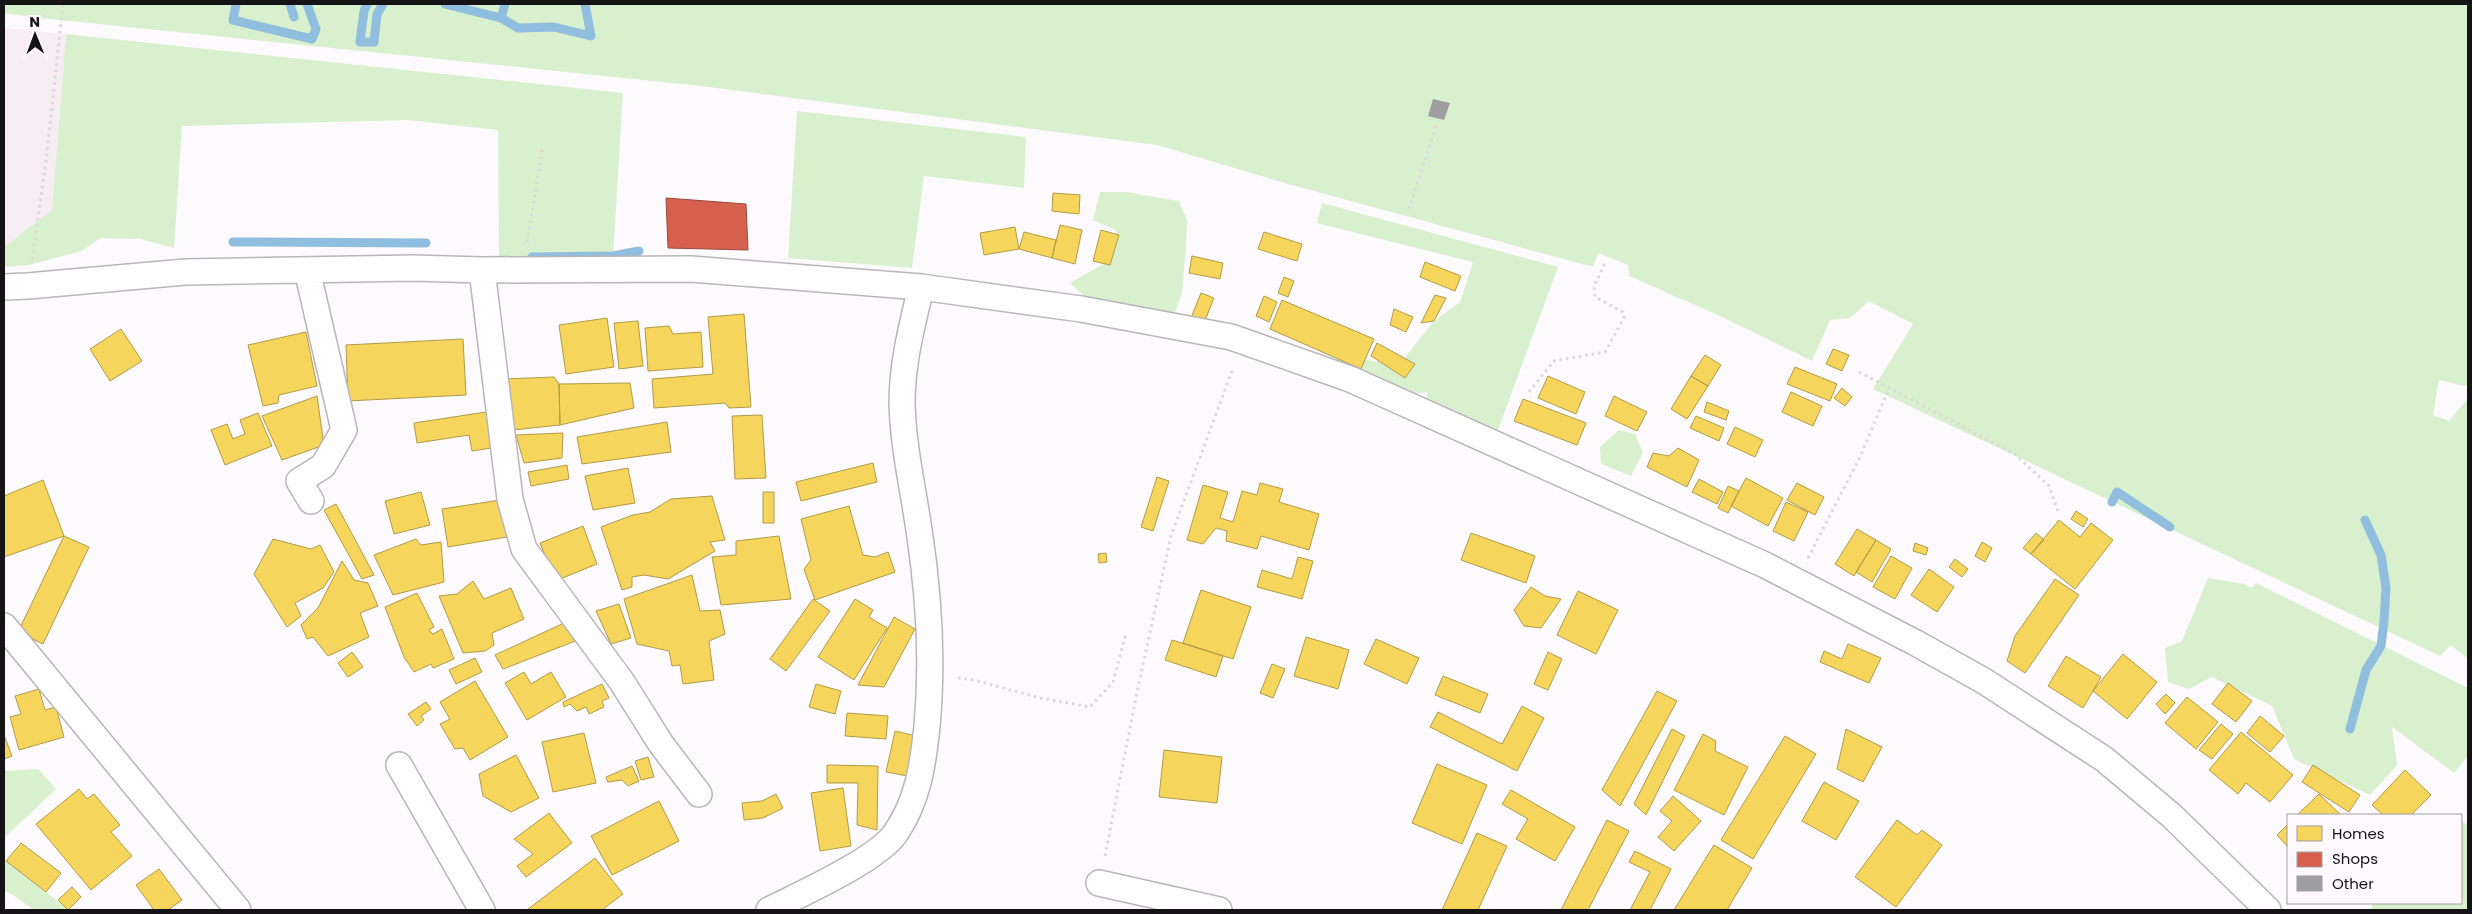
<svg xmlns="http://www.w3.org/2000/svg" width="2472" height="914" viewBox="0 0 2472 914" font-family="Poppins,sans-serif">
<rect width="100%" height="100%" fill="#fcfafd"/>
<path fill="#f8edf2" d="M4,28L66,34L52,210L4,247Z"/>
<path fill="#d9f0cf" d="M4,4H2468V385L2464,386L2439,380L2433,415L2449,421L2468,398V659L2451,645L2440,656L1873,389L1913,324L1869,301L1850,318L1830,320L1812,361L1720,316L1629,276L1628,265L1598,253L1593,267L1288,184L1157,145L701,86L31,17L4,13Z
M66,34L623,93L613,256L499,257L498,130L408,120L182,126L174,248L140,239L101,238L81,251L29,265L4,267V247L52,210Z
M797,111L1026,137L1024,188L924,176L912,268L788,258Z
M1100,192H1126L1179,201L1187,220L1186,246L1182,294L1174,314L1093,304L1070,283L1112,259L1116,230L1093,220Z
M1322,203L1558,267L1498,430L1426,399L1428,392L1402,396L1356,366L1363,359L1398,366L1434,321L1460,302L1473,262L1317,223Z
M1619,430L1635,434L1643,453L1631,476L1601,464L1600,447Z
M2208,578L2245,584L2251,588L2256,583L2468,688V756L2454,773L2392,727L2397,765L2370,795L2294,759L2272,706L2212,677L2189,689L2168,682L2165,648L2182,641Z
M38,769L56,789L4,838V771Z
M2461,822L2468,824V910H2372V903H2461Z
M4,859L69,910H34L10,893L4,891Z"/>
<path fill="#f6d55c" stroke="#b29b47" d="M1053,193L1080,195L1079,214L1052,211Z
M1060,225L1082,230L1075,264L1052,258Z
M1015,227L1019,249L984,255L980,233Z
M1101,230L1119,235L1110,265L1093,261Z
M1024,232L1056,240L1052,258L1019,249Z
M1264,232L1302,244L1297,261L1258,249Z
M1192,256L1223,263L1220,279L1189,273Z
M1425,262L1461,276L1455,291L1420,277Z
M1284,277L1294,281L1288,297L1278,293Z
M1201,293L1214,298L1204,323L1191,318Z
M1435,295L1446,298L1434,321L1421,323Z
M1264,296L1277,302L1269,322L1256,316Z
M1282,300L1374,339L1361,369L1270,329Z
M1394,309L1413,317L1406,332L1390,325Z
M744,314L751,407L729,408L725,403L654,408L652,379L713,374L708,317Z
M607,318L614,367L566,374L559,325Z
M638,321L643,366L619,369L614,323Z
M669,326L673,334L701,332L703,367L648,371L645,328Z
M121,329L142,361L110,381L90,349Z
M306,332L317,386L279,395L278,403L263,406L248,345Z
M463,339L466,395L348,401L346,345Z
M1377,343L1415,364L1405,378L1371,356Z
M1833,349L1849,355L1842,371L1826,364Z
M1705,355L1721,365L1708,386L1691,376Z
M1795,367L1837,384L1830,401L1787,384Z
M1548,376L1585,392L1576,414L1538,398Z
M1691,376L1708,386L1687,419L1671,409Z
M554,377L559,384L560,425L513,430L503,379Z
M630,383L634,408L560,425L559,384Z
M1842,388L1852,397L1845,406L1834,398Z
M1791,392L1822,406L1813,426L1782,412Z
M317,396L324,445L282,460L262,416Z
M1614,396L1647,412L1637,431L1605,416Z
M1523,399L1586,423L1577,445L1514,421Z
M1707,402L1729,411L1726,420L1704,412Z
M486,412L492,448L472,451L469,435L417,443L414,423Z
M258,413L272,446L225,465L211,430L227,424L233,439L245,434L240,420Z
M762,415L766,478L735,479L732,416Z
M1696,416L1724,428L1719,441L1690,428Z
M667,422L671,452L582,464L577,437Z
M1735,427L1763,440L1755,457L1727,444Z
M563,433L562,458L524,463L516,435Z
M1678,448L1699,460L1687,487L1647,467L1653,453L1669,456Z
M873,463L877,482L801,501L796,482Z
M567,465L569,479L531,486L528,472Z
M628,468L635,503L593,510L585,476Z
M1157,477L1169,481L1153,531L1141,527Z
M1746,478L1783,498L1768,526L1731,506Z
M1699,479L1723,492L1717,504L1692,492Z
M43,480L64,536L4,557V496Z
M1260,483L1283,489L1279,502L1319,514L1309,550L1261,536L1257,549L1226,541L1227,531L1216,528L1203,544L1187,540L1203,485L1228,492L1220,518L1233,522L1242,491L1257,495Z
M1797,483L1824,497L1815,515L1787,500Z
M1728,486L1739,491L1728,513L1718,508Z
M421,492L430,525L394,534L385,501Z
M763,492H774V523H763Z
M712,496L725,540L710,542L715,551L668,579L644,575L632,577V587L622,590L601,527L633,515L650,512L671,499Z
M500,500L507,537L448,547L442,509Z
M1786,502L1808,512L1794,541L1773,531Z
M336,504L374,575L362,579L324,510Z
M849,506L863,555L875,557L888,552L895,572L815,600L804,569L811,560L801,519Z
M2076,511L2088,519L2083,527L2071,519Z
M2059,520L2080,537L2091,523L2113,540L2075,589L2031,554Z
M583,526L597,564L555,581L540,543Z
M1857,529L1876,540L1854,576L1835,564Z
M1471,533L1535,556L1526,583L1461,560Z
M2036,533L2044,540L2031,554L2023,548Z
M64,536L89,547L43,644L18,632Z
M779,536L791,599L721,605L712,557L736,555V541Z
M273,539L311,549L320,545L334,572L323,588L295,603L301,616L287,627L254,574Z
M416,539L421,545L441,542L444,582L393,595L374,555Z
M1876,540L1891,549L1872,582L1856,572Z
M1982,542L1992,548L1985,562L1975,556Z
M1915,543L1928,548L1926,555L1913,551Z
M1106,553L1107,562L1099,563L1098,554Z
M1891,556L1912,568L1895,599L1873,587Z
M1298,557L1313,561L1302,599L1257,587L1262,570L1292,579Z
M1955,559L1968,569L1962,577L1949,567Z
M342,561L354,580L368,583L378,606L360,613L369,637L328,656L313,637L307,639L301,625L318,608Z
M1929,569L1954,587L1937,612L1911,595Z
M692,575L700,611L720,610L725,634L709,641L714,680L683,684L680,665L672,666L669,651L637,644L624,599Z
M2055,579L2079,595L2025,673L2007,661L2015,636Z
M473,581L484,599L511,588L524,619L492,633L494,645L485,651L463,653L439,596L457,594Z
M1531,587L1545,596L1561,599L1541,628L1524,626L1514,610Z
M1201,590L1251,607L1233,659L1183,643Z
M1578,591L1618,610L1596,654L1557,635Z
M417,593L434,627L429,630L433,634L442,629L454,659L433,668L431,664L414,672L404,657L385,607Z
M813,599L830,611L786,671L770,659Z
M855,599L873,610L869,617L887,628L854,680L818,657Z
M619,604L631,638L611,644L596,611Z
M894,617L915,629L884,687L858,685Z
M564,623L578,640L503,669L495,655Z
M1306,637L1349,650L1338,689L1294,676Z
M1376,639L1419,658L1407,684L1364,664Z
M1172,640L1223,656L1216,677L1165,660Z
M1848,644L1881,658L1869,683L1820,662L1824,651L1842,659Z
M352,652L363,667L348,677L338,663Z
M1548,652L1562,659L1548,690L1534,684Z
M2123,654L2157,682L2127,719L2093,691Z
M2066,656L2101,677L2083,708L2048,686Z
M475,658L482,672L456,684L449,670Z
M1272,664L1285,669L1273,698L1260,693Z
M524,672L531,684L551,672L566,697L527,720L505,683Z
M1443,676L1488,694L1480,713L1435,695Z
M475,681L508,737L470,760L463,748L455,749L440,724L450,719L440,702Z
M2228,683L2252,701L2236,722L2212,704Z
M602,684L609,698L602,701L604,707L589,714L586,707L577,711L570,704L564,707L563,702Z
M816,684L841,691L835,714L809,707Z
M39,689L45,710L56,707L64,737L19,750L10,717L21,714L15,696Z
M1657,691L1677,701L1620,806L1602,790Z
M2166,694L2175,703L2165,714L2156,704Z
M2187,697L2218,722L2196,749L2165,723Z
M426,702L431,709L421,716L424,720L417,726L408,714Z
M1522,706L1544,718L1517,771L1430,727L1438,712L1502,744Z
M847,713L888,716L886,739L845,736Z
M2260,716L2284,736L2270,752L2247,733Z
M2221,724L2233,734L2212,759L2199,750Z
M1672,729L1685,736L1646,815L1634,804Z
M1846,729L1882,747L1863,782L1837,769Z
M895,731L916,736L908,776L886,772Z
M2241,732L2293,775L2270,802L2246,783L2238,794L2209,770Z
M584,733L596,783L553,792L542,742Z
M1703,734L1716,741L1715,751L1748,767L1724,815L1674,790Z
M4,735L12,756L4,759Z
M1785,736L1816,754L1753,859L1721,840Z
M1164,750L1222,757L1217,803L1159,797Z
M516,755L539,798L511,812L483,796L479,774Z
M648,757L654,777L641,780L635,761Z
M1437,764L1487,785L1462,844L1412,823Z
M827,765L878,766L877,830L857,825L858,783H827Z
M2313,765L2360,795L2349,812L2302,782Z
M632,766L639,781L628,786L622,780L608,782L606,777Z
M2405,770L2431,795L2411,815H2383L2372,805Z
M1824,782L1859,801L1836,840L1802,821Z
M843,788L851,846L820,851L811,793Z
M79,789L87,799L94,794L120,825L111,832L132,856L91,890L36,824Z
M1511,790L1575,827L1555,861L1516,839L1528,819L1502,804Z
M776,794L783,808L763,818L744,820L742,803L762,801Z
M2319,794L2341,815H2297Z
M1673,796L1701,821L1674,851L1658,837L1672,821L1660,811Z
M659,801L679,841L612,875L591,836Z
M549,813L572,843L526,877L517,866L533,854L514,839Z
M1607,820L1629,831L1588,910H1561Z
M1897,820L1917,835L1922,830L1942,845L1896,907L1855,877Z
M2288,824V847L2277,835Z
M1477,833L1507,846L1478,910H1442Z
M21,843L61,873L46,892L6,861Z
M1714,845L1752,868L1727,910H1674Z
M1635,851L1671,869L1650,910H1630L1650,872L1629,862Z
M595,858L623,894L602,910H527Z
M159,869L182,900L168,910H154L136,885Z
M72,887L81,897L68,910L58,900Z"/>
<path fill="#d6604d" stroke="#9c493c" d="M666,198L746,204L748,250L668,248Z"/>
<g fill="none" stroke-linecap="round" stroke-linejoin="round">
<path stroke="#90bede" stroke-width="9" d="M236,4L233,20L312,39L316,29L307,4
M290,4L294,17
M367,4L364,11L360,42H374L377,14L383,4
M445,4L501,18L518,28L554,27L591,36L585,4
M501,18L505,4
M233,242L426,243
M532,257L613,256L639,251
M2112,502L2117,492L2170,527
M2350,729L2366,670L2381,646L2384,621L2386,588L2381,555L2365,520"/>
</g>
<path fill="#9e9da0" d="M1433,99L1450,103L1444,120L1428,116Z"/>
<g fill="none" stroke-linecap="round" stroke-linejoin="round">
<g stroke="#b8b6b8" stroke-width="28">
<path id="minor" d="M307,270L344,430L323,466L299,481L311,501
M482,270L510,499L524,549L622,682L661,744L699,794
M4,287L28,286L185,272L413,268L482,270L691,269L921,287L1081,309L1231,337L1350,379L1765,565L1916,643L1984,681L2104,759L2172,816L2268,910
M4,626L238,910
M399,765L482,910
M1099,883L1219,910
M769,910C801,894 875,861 895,834C918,801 923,765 927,726C933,661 929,595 919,530C913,488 903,446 902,403C902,363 912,326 921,287"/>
</g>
<path stroke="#d9d9d9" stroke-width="3" stroke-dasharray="2.5 4" stroke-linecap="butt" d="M1409,209L1436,126
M527,242L543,147
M32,259L46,162L63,4
M1859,372L2015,454L2049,486L2059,514
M1529,392L1554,361L1605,352L1624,318L1623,312L1595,297L1594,286L1606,261
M1808,558L1860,457L1889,388
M958,678L974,680L1040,698L1090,707L1113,682L1126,633
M1105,856L1137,692L1171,536L1233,368"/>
<use href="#minor" stroke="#fffeff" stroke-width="25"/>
</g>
<rect width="2472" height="914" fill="none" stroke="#151316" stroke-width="10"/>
<rect x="2287" y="814" width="175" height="90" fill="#fdf9fe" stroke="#a09da1"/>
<rect x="2297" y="826" width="25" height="15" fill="#f6d55c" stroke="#a09da1"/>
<text x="2332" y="839" font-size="15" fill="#151316">Homes</text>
<rect x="2297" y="852" width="25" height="15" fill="#d6604d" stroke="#a09da1"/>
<text x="2332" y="864" font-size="15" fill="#151316">Shops</text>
<rect x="2297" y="876" width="25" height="15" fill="#9e9da0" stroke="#a09da1"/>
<text x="2332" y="889" font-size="15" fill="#151316">Other</text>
<g transform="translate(35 35) rotate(359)" stroke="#fdf9fe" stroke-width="4" paint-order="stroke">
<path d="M0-4L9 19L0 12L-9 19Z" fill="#151316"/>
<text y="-8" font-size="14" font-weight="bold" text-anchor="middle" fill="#151316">N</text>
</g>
</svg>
